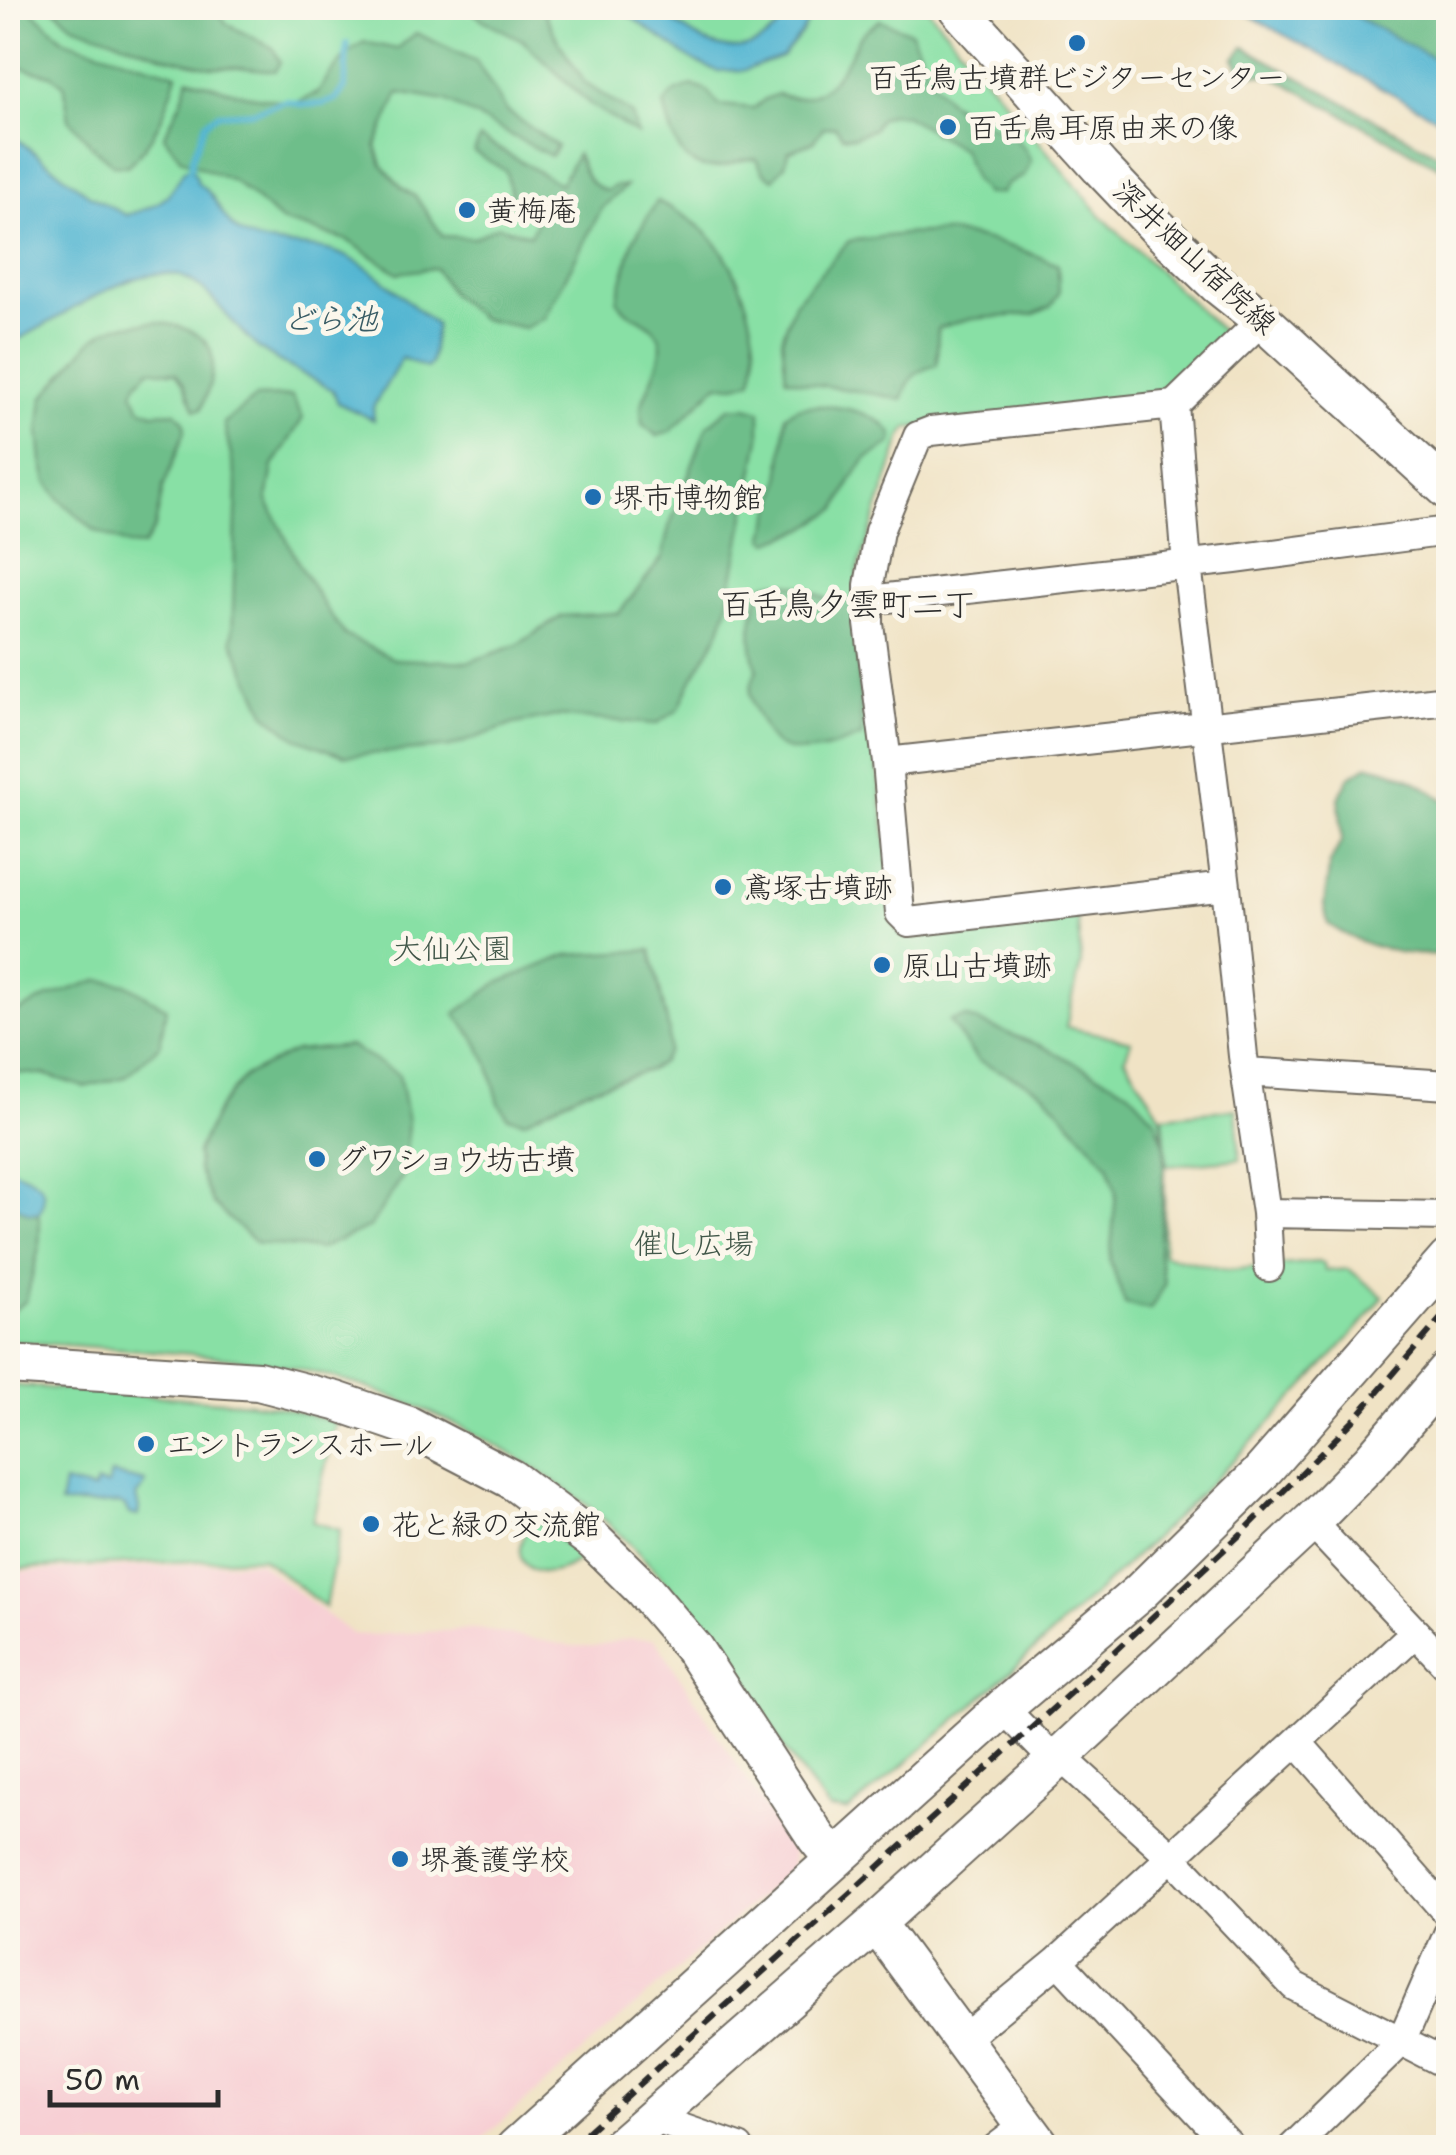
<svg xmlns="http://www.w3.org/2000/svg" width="1456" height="2155" viewBox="0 0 1456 2155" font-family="'Shantell Sans','Klee One',sans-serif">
<rect width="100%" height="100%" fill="#fbf7ec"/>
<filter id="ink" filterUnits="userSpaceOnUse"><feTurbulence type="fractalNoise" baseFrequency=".01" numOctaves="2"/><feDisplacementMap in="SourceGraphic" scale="20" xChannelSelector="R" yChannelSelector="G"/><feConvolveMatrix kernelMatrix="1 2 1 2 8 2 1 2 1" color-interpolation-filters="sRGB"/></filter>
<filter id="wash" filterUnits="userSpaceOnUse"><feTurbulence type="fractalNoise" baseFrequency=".0048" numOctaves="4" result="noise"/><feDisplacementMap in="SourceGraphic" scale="40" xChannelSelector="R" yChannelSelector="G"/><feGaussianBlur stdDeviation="2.25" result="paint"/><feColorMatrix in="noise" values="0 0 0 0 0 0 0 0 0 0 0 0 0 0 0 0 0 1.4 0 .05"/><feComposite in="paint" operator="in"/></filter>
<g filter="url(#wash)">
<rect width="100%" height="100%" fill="#f0e3c5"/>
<path fill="#f7cfd4" d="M258,1562L352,1634L369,1635L478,1629L572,1646H594L630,1638L655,1639L793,1850L792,1869L473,2147L19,2148L8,2129V1572Z"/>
<path fill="#88e0a5" stroke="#5a8668" stroke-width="2.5" d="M8,8H927L1103,218L1229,338L1171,393L908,428L902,436L857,573L861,694L877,763L898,931L1077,914L1081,963L1066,1027L1131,1041L1125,1058L1161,1116L1165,1166L1163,1255L1227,1270L1317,1262L1324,1264L1325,1271L1349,1269L1383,1297C1362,1326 1337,1351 1313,1377C1260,1435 1205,1490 1148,1544C1051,1636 952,1727 848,1811L829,1809C809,1783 789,1757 771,1729C743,1687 718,1643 685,1604C654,1568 620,1531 583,1502C496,1436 381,1382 273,1364C186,1350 95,1348 8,1341Z
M1236,1109L1240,1159L1167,1166L1163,1116Z
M8,1385L250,1403L283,1408L336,1422L312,1522L340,1530L325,1607L262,1558L8,1569Z
M535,1519L581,1558C543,1591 495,1563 535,1519Z"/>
<path fill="#6ebe8a" stroke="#4c745a" stroke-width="2.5" d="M8,8H29L64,40L177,74C166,110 156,141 127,166L114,165L94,148L69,119L64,85L51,75L8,64Z
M53,8H215L227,24L273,48L280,62L275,71L238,67H211L170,58L73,25Z
M467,8H542L560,44L585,83L632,114L637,134L591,105L522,40L483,20Z
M1340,8H1448V66Z
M880,20L911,32L932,81L947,99L963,112L1012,135L1025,149L1031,161L1024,176L1007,184L1001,193L986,194L974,180L962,149L904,115L891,114L879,119L873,129L854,137L842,136L835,126L823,128L813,142L788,152L785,165L773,179L763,172L756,159C738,159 739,162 724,166C681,176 671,136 664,104L675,92L692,85L707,91L719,105L754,108L765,99L778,94C815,108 837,80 853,49C858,42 855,42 861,35C866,29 874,25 880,20Z
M416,33L476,61L507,111L557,146L551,156L446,101L399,93L376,146L382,165L402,188L416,197L443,236L474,238L498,226L530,235L536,224L534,215L514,208L506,171L474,152L480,138L560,184L577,154C583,171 587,185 607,191L615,186H626L602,208L544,318L525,328L482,319L453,296L435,268L398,273L347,240L281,221L235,182L181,159L164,136L182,99L188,78L245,95L295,103L318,93L329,75L350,51L364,42L397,49Z
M1244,47L1448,160V172L1272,76L1242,73L1234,58Z
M657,201C683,213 708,229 724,254C743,283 765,347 751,381L736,385L718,384L670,432L657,436L642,424C642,420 641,412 641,408C645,390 668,354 659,337C651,319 626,317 617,300L633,241Z
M945,232C985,237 1021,248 1058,265L1059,293L1050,307L1034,314L969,319L938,328L937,365C914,371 909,378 902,400C863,390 824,388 786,378L782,339L794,303L849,241L904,234Z
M156,322C218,330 223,357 201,409L195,410L184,384L176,373L150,369L137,383L133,392L140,408L153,413L176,412L184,421L185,431L163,488L155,527L143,546L128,545L94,530L60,500L47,482L42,461L39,432L43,398L91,341L105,331L117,326Z
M292,396L303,418L273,466L267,500L300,566L326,609L345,635L394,659L469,662L517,645L562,616L619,613L662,558L669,527L707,426L729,408L746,407L760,411V438L727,609L718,635L692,679L678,710L656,724L556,716L514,724L450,747L345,756L296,738L266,714L232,641L237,485L224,423L256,397Z
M808,406C834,405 877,410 893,435L891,444L866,459L852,479L837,509L804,529L770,542L766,540L765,536L780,482L786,415L797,408Z
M773,582C796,582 814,591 833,603C841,599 848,596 855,603L862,736C839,746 802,759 778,746C769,741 765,729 760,720C749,698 747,692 757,669C747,637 751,615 763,584Z
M1369,765C1402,772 1421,783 1448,803V953C1409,959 1361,947 1328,924L1324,905L1330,863L1342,840L1339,798L1350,776Z
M651,950L669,1031L668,1051L661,1063L649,1070L581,1092L524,1121L508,1117L499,1103L488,1063L474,1037L455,1014L498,983L567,955Z
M98,980L126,984L166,1008L160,1045L125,1077L84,1087L46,1075L8,1072V1017L48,997Z
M965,1017L1044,1047L1129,1091L1155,1119L1165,1146L1159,1254L1165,1285L1150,1310L1125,1304L1110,1261L1116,1192L1108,1164L1045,1094L1025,1082L978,1061L949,1021Z
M350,1046L399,1075L408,1121L405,1173L370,1227L319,1249L256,1243L213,1204L198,1170L197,1152L219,1107L245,1076L295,1051Z
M8,1175L32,1198L40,1222L39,1248L26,1301L8,1314Z"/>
<path fill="#53b6d2" stroke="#3f707e" stroke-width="2.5" d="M618,8H659C704,52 753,71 793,8H815L802,33L782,57L745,70L718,71L695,62Z
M1235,8H1340L1448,66V124Z
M8,132L89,195L126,215C159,206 168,201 184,170L191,168L196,176L198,184C218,194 222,224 244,235C271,248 299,243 328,250C369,260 403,299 436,325L431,363L427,368L402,358L373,407L374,420L338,403L333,390C312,378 270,359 254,344C207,301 198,253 123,283C83,299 47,327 8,344Z
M8,1167C30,1178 54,1182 39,1213H29L8,1201Z
M111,1474L145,1482L144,1487L136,1496L139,1508L138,1516L129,1514L125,1506L119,1503C99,1504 81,1505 60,1504L64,1483L93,1490L96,1483L108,1485Z"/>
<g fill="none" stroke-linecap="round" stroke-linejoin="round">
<path stroke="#53b6d2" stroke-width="6" d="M191,168L192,159L206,122L218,114L252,112L286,101L303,105L323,104L336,99L345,88L347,44"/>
</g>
</g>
<g filter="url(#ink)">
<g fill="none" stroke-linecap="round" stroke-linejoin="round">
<g stroke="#706b61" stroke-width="32">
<path id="street" d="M1262,320L1174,405L931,431L918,436L879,531L869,585V624L887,762L900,913L909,922L1226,886L1243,1056L1266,1213L1269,1267
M1174,405L1187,565L1226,886
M869,600L1235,559L1448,531
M887,762L1448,700
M1246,1072L1448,1085
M1266,1213L1448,1216
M1311,1522L1448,1667
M1003,1708L1055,1761
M1297,1742L1448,1914
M1060,1756L1172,1857L1294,1986L1448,2065
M1058,1961L1232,2148
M962,2040L1058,1961L1415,1633
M653,2118L739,2148
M8,2144L10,2148
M996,2148L1025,2126
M1292,2148L1401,2042L1448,1934"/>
</g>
<g stroke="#706b61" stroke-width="42">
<path id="secondary" d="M958,8L1100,167L1157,227L1218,285L1262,320L1448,490
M8,1365L258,1381L336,1401L409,1426L511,1479L594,1541L643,1589L693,1648L817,1838L834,1859
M876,1923L1042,2148
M515,2148L1003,1708L1139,1593L1259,1475L1448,1259
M618,2148L876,1923L1055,1761L1311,1522L1371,1461L1448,1371"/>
</g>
<use href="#street" stroke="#fff" stroke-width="28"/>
<use href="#secondary" stroke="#fff" stroke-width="38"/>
<path stroke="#2b2b2b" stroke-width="6" stroke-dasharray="15 8" stroke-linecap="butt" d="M569,2148L1103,1663L1242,1533L1354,1420L1448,1310"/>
</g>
</g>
<g fill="#1f6fb2" stroke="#fbf7ec" stroke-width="4">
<circle cx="1077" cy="43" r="10"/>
<circle cx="948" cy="127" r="10"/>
<circle cx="467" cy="210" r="10"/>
<circle cx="593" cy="497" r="10"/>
<circle cx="723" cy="887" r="10"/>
<circle cx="882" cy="965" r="10"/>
<circle cx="317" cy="1159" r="10"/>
<circle cx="146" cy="1444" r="10"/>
<circle cx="371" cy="1524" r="10"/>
<circle cx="400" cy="1859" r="10"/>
</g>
<g text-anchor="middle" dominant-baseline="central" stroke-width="10" stroke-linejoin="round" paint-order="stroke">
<g font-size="30" fill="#2b2b2b" stroke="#fbf7ec" text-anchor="start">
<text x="1077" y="77" text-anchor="middle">百舌鳥古墳群ビジターセンター</text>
<text x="968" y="127">百舌鳥耳原由来の像</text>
<text x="487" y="210">黄梅庵</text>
<text x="613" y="497">堺市博物館</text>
<text x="743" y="887">鳶塚古墳跡</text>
<text x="902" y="965">原山古墳跡</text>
<text x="337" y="1159">グワショウ坊古墳</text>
<text x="166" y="1444">エントランスホール</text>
<text x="391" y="1524">花と緑の交流館</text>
<text x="420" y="1859">堺養護学校</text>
</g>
<g font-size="30" fill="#2b2b2b" stroke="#fbf7ec">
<text transform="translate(1195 257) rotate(43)">深井畑山宿院線</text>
</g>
<g font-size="30" fill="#42584a" stroke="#fbf7ec">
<text x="452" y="948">大仙公園</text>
<text x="694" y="1243">催し広場</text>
</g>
<g font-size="32" font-style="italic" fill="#395c65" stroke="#fbf7ec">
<text x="330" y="318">どら池</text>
</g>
<g font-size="32" fill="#2b2b2b" stroke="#fbf7ec">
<text x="848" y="603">百舌鳥夕雲町二丁</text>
</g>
</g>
<rect width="1456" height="2155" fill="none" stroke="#fbf7ec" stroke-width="40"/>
<path d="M50 2090v15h168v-15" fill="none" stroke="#2b2b2b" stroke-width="5"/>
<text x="65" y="2090" font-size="30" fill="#2b2b2b" stroke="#fbf7ec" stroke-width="8" paint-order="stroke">50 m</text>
</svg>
